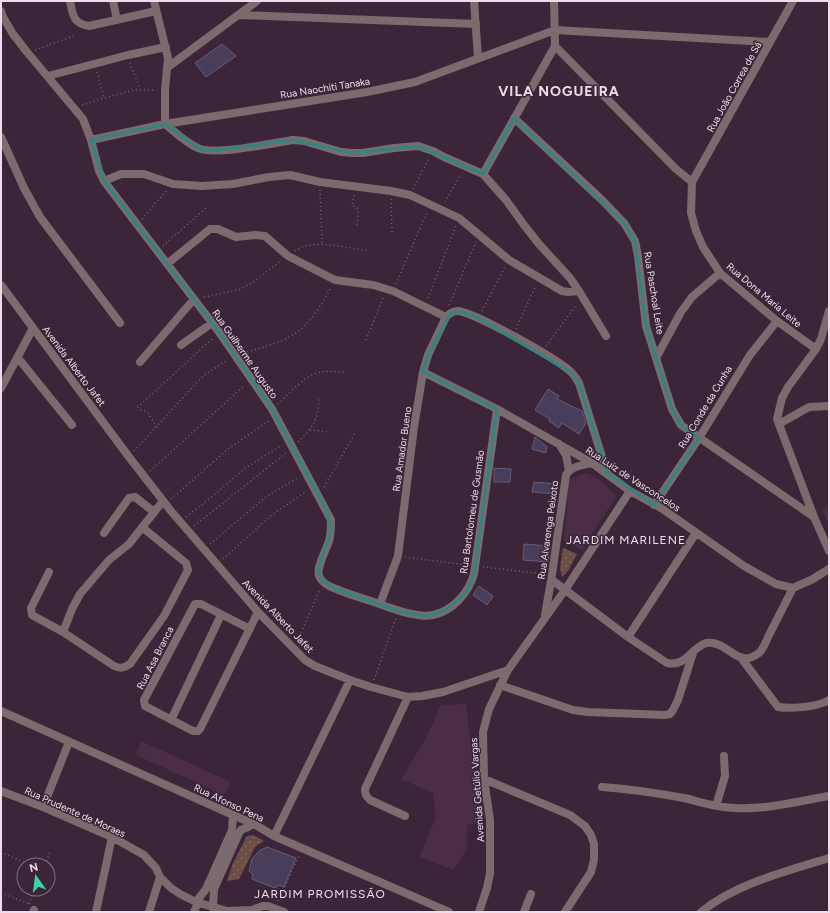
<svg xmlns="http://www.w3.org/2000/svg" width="830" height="913" viewBox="0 0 830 913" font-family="Figtree,sans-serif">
<defs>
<pattern id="green-dots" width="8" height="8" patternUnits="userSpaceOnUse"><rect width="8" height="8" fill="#6b4f45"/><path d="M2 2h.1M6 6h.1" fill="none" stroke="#806860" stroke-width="1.8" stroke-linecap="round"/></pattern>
</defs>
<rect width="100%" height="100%" fill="#3d2539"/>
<path fill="#4b2e46" d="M585,473L590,474L601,481L614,494L615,498L582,550L564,541L568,488L569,480Z
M829,507V526L822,510Z
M466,704L480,823L467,825V849L453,870L419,857L436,818L433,793L401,779L424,742L441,705Z
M141,741L231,782L224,795L136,755Z"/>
<path fill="url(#green-dots)" d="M563,548L577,554L568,571L562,577L560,568Z
M253,835L264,841L255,847L239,879L227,881L233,863L247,836Z"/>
<path fill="#483e5b" stroke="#665c7a" d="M222,44L236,56L206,77L195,63Z
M548,389L559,396L557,399L582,411L586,423L579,434L562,423L559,428L549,421L550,419L535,410Z
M535,437L547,447L546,453L532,449Z
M494,468L511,469L510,482H494Z
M534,482L557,484L556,494L532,492Z
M524,544L550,546L548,562L523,560Z
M479,586L493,596L487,605L473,595Z
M267,847L296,858L284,887L279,885L275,888L252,879L253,875L249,871L252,859L259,851Z"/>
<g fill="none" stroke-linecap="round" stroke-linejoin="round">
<path stroke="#776273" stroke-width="1.5" stroke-dasharray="1 3" stroke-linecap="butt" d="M35,50L73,36
M130,63L140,89
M97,72L104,98
M82,105L104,98L134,90H156
M413,189L429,158
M320,190L322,244
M354,195L352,205L357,208L358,210L357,226
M391,199L392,232
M445,202L461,174
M142,219L167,190
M163,246L206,208
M295,251C312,238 347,248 368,251
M396,284L427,212
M204,297L241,289L253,282L282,260
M428,298L456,226
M449,305L476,242
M482,311L505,267
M516,329L536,285
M366,340L384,296
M546,346L577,304
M243,353C291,340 307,334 331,287
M278,404C289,394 303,377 317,373C326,370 336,372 345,372
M157,427L147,412L141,410L138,407L213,338
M310,430L329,432
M298,442C313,427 318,421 319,399
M134,451L200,379L207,373L228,360
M150,471L245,385
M324,487L355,433
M171,499L228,449L270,420
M186,517L219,491L244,469L282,445
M194,526L286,453
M210,544L267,496L299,477
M405,557L467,565
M223,559L273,514L307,491
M483,567L545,574
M298,640L320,589
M374,680L396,618
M1,852L30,865
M45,865L50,852
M1,893L29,904
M278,901L299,856
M29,904L35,889"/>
<path stroke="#7c6b6e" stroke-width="8" d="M70,1C73,16 73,23 89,26L156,11
M113,1L117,20
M154,1L168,58L165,90V124C175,132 186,143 198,148C214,156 273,143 293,140L304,141L341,152L352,153H363L394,148L418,146L433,151L444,157L483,174L506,200L524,225L539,244L570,278L579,291L606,336
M474,1L478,58
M793,1L692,182L691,213L696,231L703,247L720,273L777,321L816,349
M1,11L3,17L13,34L27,52L83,119L91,140L99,171L104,181L219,332L272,409L331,520C331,528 331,534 329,541C326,550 316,568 319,576C322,583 330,587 336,589C348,594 361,598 374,602C388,607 402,613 418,615C423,616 428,616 433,615C453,611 469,592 474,574L497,409
M239,15L476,24
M555,46L676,169L692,182
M168,67L257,1
M48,76L128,55L166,47
M514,118L602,200L624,223L635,241L638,256L646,326L672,409L681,425L814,517
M1,137L24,188L40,217L120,323
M91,140L165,124L367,92L415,82L555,30L770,42
M483,174L555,46L554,1
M104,181L121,174H144L173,184L202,186L233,184L269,177L290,175L320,182L391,191L410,195L459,218L509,260L562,291L568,292L579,291
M167,264L210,229H218L236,237L255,235L265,236L288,256L335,280L373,285L393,291L446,317
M1,285L129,457L171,511L258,612L305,660L315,666L350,680L371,687L408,697L422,696L443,692L508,670
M829,311L821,339L816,349L788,387L782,398L777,419L814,517L829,551
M181,345L212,323
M18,358L72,425
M656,358L681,312L692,297L720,273
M140,362L194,299
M423,372L497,409L592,463L630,491L661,508L744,566L776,584L793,588L813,579L829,569
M1,388L33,328
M779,424L809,407L829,406
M559,444L566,455L569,471
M654,505L699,438L750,355L777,321
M104,533L129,498L135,497L154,512
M49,572L31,608L32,615L63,632L114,666C120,669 124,668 130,664L164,616L188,570L186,563L142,527
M552,580L628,637L667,663C686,667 691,648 706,643C717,641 726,649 734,654C744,660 749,660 759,653C763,649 766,642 768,637C776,621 785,604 793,588
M380,604L398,556L414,427L423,372L428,355L446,317C449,314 452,311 457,311C471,310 561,361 572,373C575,376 577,380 579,383L607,473
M545,615L552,575L566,475C571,466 583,465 592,463
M250,629L201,604H195L144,700L145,706L193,731H198L200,729L258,612
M63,632L72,609L80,594L109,560L129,544L163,501
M628,637L696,533
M742,659L778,707C791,709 818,707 829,700
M500,685L573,710L588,712L665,715L670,714L673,710L678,700L693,653
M1,711L233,815L254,824L274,836L449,912
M171,720L221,615
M484,779L570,815L585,826L591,835L594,844V860L591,872L565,912
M602,787C629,789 657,793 684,798C701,802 717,808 735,808C766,810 798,801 829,796
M1,791L43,807L112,837L144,855L156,868L160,877L171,888L180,894L196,902L227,911L252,910L263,906H268L284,912
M716,806L725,776L724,756
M43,807L69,742
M405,816L370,800C366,796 365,794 365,789L408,697
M274,836L350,680
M196,902L206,889L232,830L233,815
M213,908L214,889L239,833L241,830L254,824
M33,912L34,910
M96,912L112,837
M149,912L160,877
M194,912L198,903
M479,912L487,888L490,873V820L484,779L483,732L489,709L508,670L565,590L630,491
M524,912L531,894
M701,912C737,883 785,872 829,858"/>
</g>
<path fill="none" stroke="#308580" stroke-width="3" stroke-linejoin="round" d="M514,118L624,223L635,241L646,326L672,409L681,425L699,438L654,505L607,473L579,383L572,373L478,318L463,312L451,313L428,355L423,372L497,409L474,574L467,591L446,610L426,616L399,611L335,589L321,579L318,570L331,530L327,511L272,409L219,332L104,181L91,140L165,124L199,149L209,151L293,140L352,153L418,146L483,174Z"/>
<g text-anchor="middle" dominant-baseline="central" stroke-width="3" stroke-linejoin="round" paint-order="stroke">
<g font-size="10" fill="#eddce9" stroke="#3d2539">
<text transform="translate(734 87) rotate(-61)">Rua João Correa de Sá</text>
<text transform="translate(325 88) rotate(-9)">Rua Naochiti Tanaka</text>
<text transform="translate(654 293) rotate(81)">Rua Paschoal Leite</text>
<text transform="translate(764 295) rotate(40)">Rua Dona Maria Leite</text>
<text transform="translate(245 354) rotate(55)">Rua Guilherme Augusto</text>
<text transform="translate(74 366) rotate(53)">Avenida Alberto Jafet</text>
<text transform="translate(705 407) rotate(-59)">Rua Conde da Cunha</text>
<text transform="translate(402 449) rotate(-82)">Rua Amador Bueno</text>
<text transform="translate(633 479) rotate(33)">Rua Luiz de Vasconcelos</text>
<text transform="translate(472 512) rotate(-82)">Rua Bartolomeu de Gusmão</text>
<text transform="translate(548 530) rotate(-82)">Rua Alvarenga Peixoto</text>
<text transform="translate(278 616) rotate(46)">Avenida Alberto Jafet</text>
<text transform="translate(155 658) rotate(-63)">Rua Asa Branca</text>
<text transform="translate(477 790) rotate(-94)">Avenida Getúlio Vargas</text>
<text transform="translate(229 803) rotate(25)">Rua Afonso Pena</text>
<text transform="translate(75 812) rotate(24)">Rua Prudente de Moraes</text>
</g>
<g font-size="12" letter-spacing="1" fill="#eddce9" stroke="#3d2539">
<text x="626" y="540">JARDIM MARILENE</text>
<text x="320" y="894">JARDIM PROMISSÃO</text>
</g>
<g font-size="14" font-weight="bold" letter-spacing="1" fill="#eddce9" stroke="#3d2539">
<text x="559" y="91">VILA NOGUEIRA</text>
</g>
</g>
<rect width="830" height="913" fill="none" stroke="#eddce9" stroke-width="4"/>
<g transform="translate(36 877) rotate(346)"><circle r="19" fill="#3d2539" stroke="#836e7f"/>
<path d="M0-3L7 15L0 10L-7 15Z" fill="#3ed4a2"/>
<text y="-6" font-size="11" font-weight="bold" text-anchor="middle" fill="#eddce9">N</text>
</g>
</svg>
